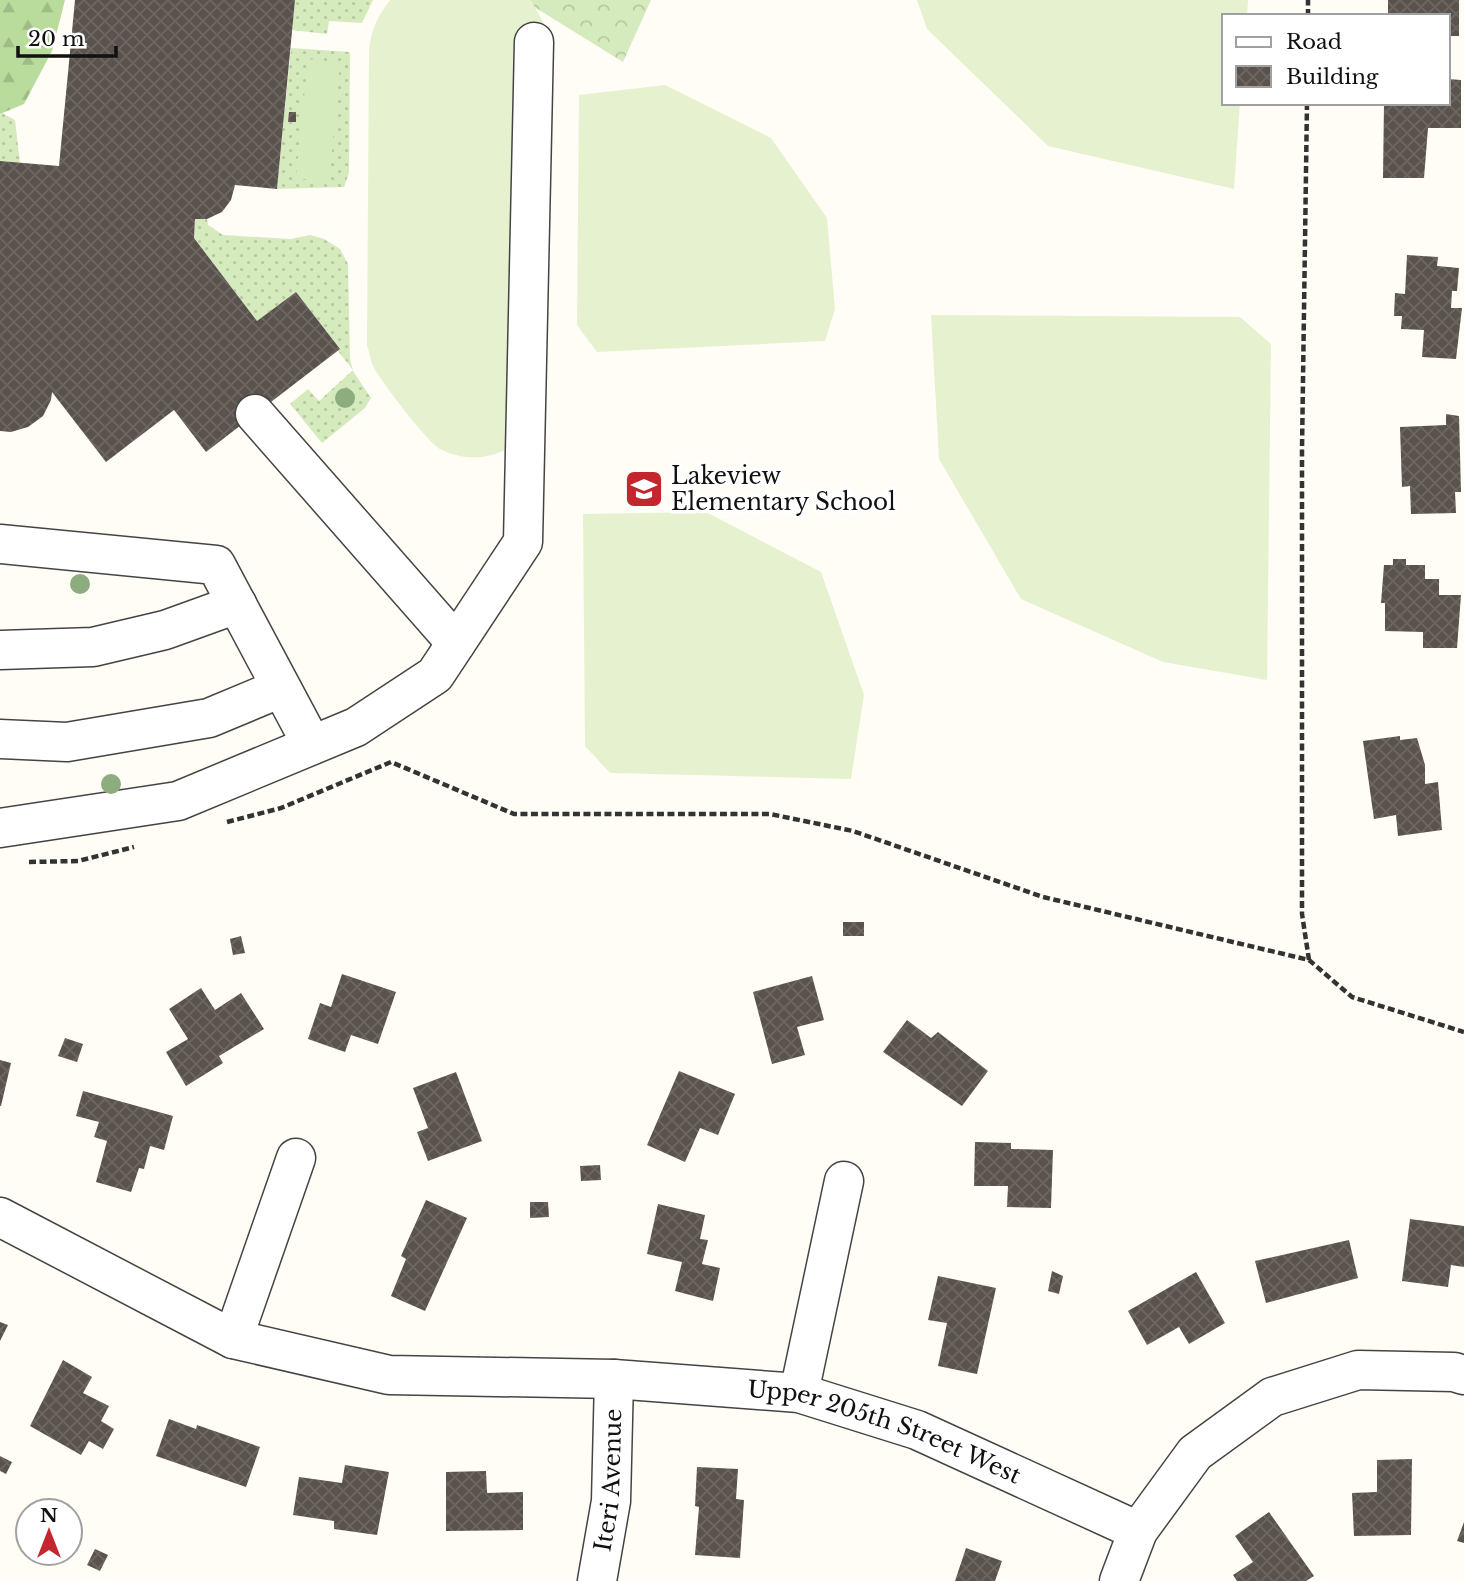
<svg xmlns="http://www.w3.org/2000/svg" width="1464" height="1581" viewBox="0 0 1464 1581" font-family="'Libre Baskerville',serif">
<defs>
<pattern id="grass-dots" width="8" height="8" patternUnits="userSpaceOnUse" patternTransform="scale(1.75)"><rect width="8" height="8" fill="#d5ebbd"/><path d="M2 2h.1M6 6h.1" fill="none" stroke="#b6c8a1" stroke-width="1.8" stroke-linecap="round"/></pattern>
<pattern id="forest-firs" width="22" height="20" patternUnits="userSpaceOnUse" patternTransform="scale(1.75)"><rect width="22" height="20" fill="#b9dc9c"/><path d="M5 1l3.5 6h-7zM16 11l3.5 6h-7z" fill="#9ebc85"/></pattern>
<pattern id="park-crowns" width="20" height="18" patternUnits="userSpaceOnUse" patternTransform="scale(1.75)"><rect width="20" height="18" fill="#d5ebbd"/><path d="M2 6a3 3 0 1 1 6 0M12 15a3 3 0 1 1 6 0" fill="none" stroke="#b6c8a1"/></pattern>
<pattern id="building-cross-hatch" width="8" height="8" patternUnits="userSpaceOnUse" patternTransform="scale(1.75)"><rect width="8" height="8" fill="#5a524d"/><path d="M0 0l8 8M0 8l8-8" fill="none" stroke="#6d6662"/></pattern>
</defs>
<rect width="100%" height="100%" fill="#fffdf5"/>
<path fill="url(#grass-dots)" d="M295,0H373L362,23L329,21L327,34L292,30Z
M291,48L350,52L349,173L344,187L277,189Z
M2,113L15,120L20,163L0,161V115Z
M195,219H207L208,225L223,235L291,239L310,235L324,239L340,249L348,264L350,359L353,371L371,398L365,408L322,443L290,404L308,389L319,401L353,370L338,351L340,349L296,292L257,321L194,238Z"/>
<path fill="url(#forest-firs)" d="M0,0H65L52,51L24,104L0,114Z"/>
<path fill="url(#park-crowns)" d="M523,0H651L623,62Z"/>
<path fill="#d5ebbd" d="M308,59L340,63L329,182L296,178Z"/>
<path fill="#e6f2cf" d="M390,0H531L548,31L551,54L546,400C532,445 485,472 440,449C427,442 380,380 373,366C370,359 369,352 367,345L369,51C371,30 377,17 390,0Z
M917,0H1248L1247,16H1224V103H1240L1234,189L1048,146L927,29Z
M665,85L771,138L827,218L835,309L825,341L597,352L577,325L579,95Z
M931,315L1240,317L1271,344L1267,680L1163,662L1021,599L939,459Z
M706,512L821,572L864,695L851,779L610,773L585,746L583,514Z"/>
<path fill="url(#building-cross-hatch)" d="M75,0H295L277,189L235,185L231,200L222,212L207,219H195L194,238L257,321L296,292L340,349L206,452L174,410L106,462L52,392L51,400L43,416L28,427L11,432L0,431V161L59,166Z
M1388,0H1459V36H1448V16H1388Z
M1448,79L1461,80V128H1428L1424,178H1383L1384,103H1448Z
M289,112H296V122H288Z
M1407,255L1438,257L1437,266L1459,268L1457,291H1452L1451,308H1462L1456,359L1422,357L1424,330L1401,329L1402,316H1394L1395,293L1405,294Z
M1446,414L1459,416L1461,492H1455L1456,513L1411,514L1410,486L1402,487L1400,427L1446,425Z
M1393,559H1406V565H1425V579H1439V595H1461L1457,648H1423V632L1385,631V603H1381L1384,565H1393Z
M1400,736V740L1417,738L1425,765V784L1438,782L1442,830L1398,836L1396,815L1374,819L1363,741Z
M843,922H864V936H843Z
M241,936L245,953L233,955L230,939Z
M342,974L396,992L378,1044L351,1035L345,1052L308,1039L320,1003L331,1007Z
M812,976L824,1020L797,1027L805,1055L772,1064L753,992Z
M201,988L215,1010L241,993L264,1029L219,1056L223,1063L186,1086L166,1052L188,1039L169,1009Z
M907,1020L931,1038L938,1032L988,1071L962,1106L883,1052Z
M65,1038L83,1044L77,1062L58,1056Z
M0,1060L11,1063L1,1106H0Z
M679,1071L735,1094L718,1135L700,1128L685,1162L647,1145Z
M456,1072L482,1141L428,1161L417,1132L428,1128L413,1088Z
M83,1091L173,1116L164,1150L150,1146L144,1169L139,1168L131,1192L96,1182L107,1141L94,1137L99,1122L76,1116Z
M975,1142L1011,1143V1149L1053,1150L1051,1208L1007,1207L1008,1186H974Z
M600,1165L601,1180L581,1181L580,1166Z
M426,1200L467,1218L425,1311L391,1296L406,1259L401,1256Z
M530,1202H548L549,1217L530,1218Z
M658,1204L705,1215L700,1239L708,1240L702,1264L720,1268L713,1301L675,1291L682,1262L647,1254Z
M1410,1219L1464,1226V1267L1451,1265L1448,1287L1402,1281Z
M1349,1240L1358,1278L1266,1303L1255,1261Z
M1052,1271L1063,1276L1059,1294L1048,1291Z
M1196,1272L1225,1323L1189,1344L1179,1327L1147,1345L1128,1311Z
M938,1276L996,1288L977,1374L938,1366L947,1323L928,1320Z
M0,1322L8,1325L0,1341Z
M63,1360L92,1377L83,1393L109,1406L101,1421L114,1429L103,1449L89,1441L81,1455L30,1426Z
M169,1419L196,1429L197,1425L260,1447L246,1487L156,1456Z
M0,1456L12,1462L6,1474L0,1471Z
M1412,1459L1411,1535L1354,1536L1352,1493L1377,1492V1460Z
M345,1465L389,1472L377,1535L334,1529V1521L293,1515L299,1477L342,1483Z
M697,1467L738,1469L736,1499L744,1500L740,1558L695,1555L699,1507L695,1506Z
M486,1471L487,1493L523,1492V1530L446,1531V1472Z
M1269,1512L1314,1576L1306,1581H1237L1233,1575L1253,1562L1235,1536Z
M1464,1522V1543L1457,1541Z
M966,1548L1002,1561L995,1581H955Z
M95,1549L108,1555L100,1571L87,1565Z"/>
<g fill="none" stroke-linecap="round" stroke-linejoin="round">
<g stroke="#444" stroke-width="41">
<g id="minor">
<path d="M255,414L456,643"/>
<path d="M0,544L216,565L312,745"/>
<path d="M0,650L93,647L165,630L237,604"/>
<path d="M0,739L67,742L209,718L281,688"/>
<path d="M0,828L178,801L356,727L435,675L523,542L534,42"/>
<path id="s1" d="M0,1217L233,1339L389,1375L614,1379L799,1393L917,1430L1138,1531"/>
<path d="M233,1339L296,1158"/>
<path d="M799,1393L844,1181"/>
<path id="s2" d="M597,1581L611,1501L614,1379"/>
<path d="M1119,1581L1138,1531L1195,1453L1272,1397L1358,1370L1454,1372L1464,1375"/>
</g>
</g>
<path stroke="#333" stroke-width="4.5" stroke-dasharray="7 3.5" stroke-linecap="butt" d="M1308,16V0
M1307,103L1302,450V914L1309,960
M227,822L281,808L391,762L514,814H770L853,831L1043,897L1309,960L1352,997L1464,1032
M29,862L78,861L134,847"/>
<use href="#minor" stroke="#fff" stroke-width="38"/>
</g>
<g fill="#8dad7f">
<circle cx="345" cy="398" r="10"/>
<circle cx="80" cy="584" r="10"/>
<circle cx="111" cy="784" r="10"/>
</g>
<defs>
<g id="school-square" transform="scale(2.0125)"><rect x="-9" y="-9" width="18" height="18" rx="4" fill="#c4262e" stroke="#fff"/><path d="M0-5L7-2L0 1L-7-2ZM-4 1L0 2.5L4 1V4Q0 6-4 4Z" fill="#fff"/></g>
</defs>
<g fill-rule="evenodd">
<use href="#school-square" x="644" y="489"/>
</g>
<g text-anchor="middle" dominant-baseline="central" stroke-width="7" stroke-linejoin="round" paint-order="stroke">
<g font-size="23" fill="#111" stroke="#fff" text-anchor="start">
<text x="671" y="476">Lakeview<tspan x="671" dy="26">Elementary School</tspan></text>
</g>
<g font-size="23" fill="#111" stroke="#fff">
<text stroke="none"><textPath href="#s1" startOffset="926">Upper 205th Street West</textPath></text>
<text stroke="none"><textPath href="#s2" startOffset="102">Iteri Avenue</textPath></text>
</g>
</g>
<rect x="1222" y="14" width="228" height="91" fill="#ffffff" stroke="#a0a0a0" stroke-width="2"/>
<rect x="1236" y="37" width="35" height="10" fill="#ffffff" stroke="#a0a0a0" stroke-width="2"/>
<text x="1286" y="49" font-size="21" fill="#111111">Road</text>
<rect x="1236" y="66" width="35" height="21" fill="url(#building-cross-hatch)" stroke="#a0a0a0" stroke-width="2"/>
<text x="1286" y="84" font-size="21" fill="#111111">Building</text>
<g transform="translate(49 1532)"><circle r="33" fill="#ffffff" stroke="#a0a0a0" stroke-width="2"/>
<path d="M0-5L12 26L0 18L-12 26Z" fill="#c4262e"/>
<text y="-10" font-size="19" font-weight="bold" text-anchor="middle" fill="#111111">N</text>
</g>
<path d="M18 46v10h98v-10" fill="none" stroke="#111111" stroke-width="3.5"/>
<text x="28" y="46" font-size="21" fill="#111111" stroke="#ffffff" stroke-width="5" paint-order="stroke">20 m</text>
</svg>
